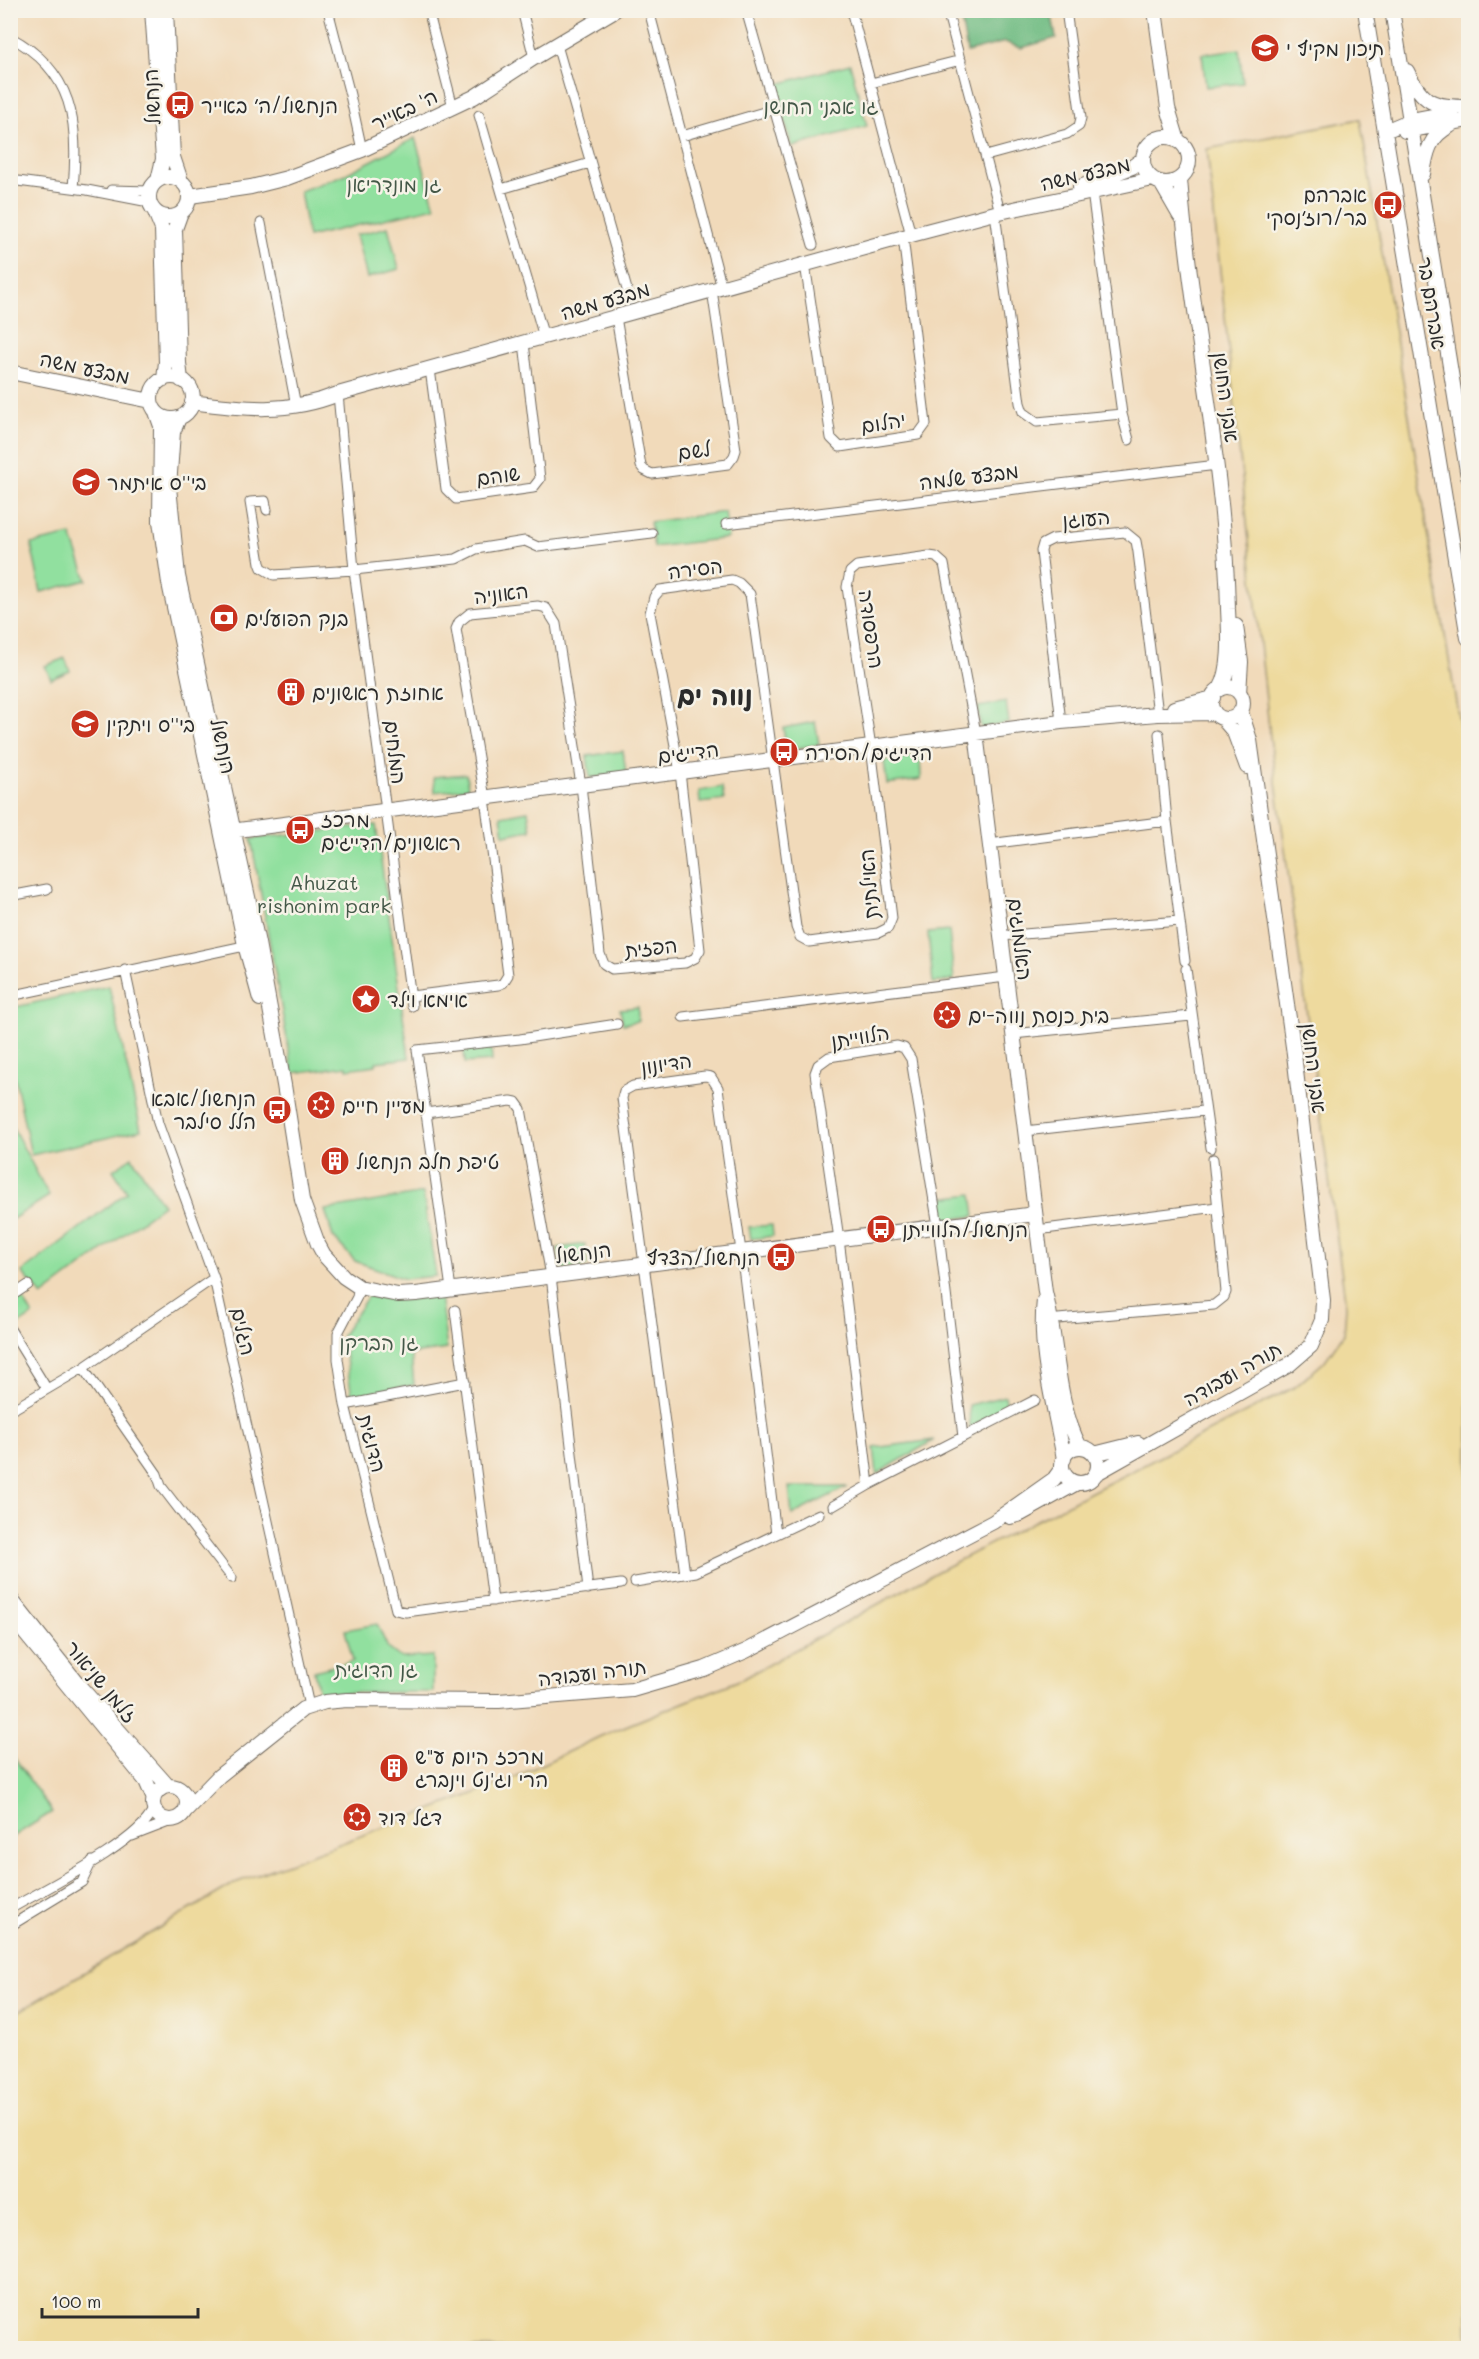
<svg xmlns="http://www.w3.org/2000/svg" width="1479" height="2359" viewBox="0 0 1479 2359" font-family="Mali,'Playpen Sans Hebrew',sans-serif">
<rect width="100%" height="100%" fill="#f7f3e8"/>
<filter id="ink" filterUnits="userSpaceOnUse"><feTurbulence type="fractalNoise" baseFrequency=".0167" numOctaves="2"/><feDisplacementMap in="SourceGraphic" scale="12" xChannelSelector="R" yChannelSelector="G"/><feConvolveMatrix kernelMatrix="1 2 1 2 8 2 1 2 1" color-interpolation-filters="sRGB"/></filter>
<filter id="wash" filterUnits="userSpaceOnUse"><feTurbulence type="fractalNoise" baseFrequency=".008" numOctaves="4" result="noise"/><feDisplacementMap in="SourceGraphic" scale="24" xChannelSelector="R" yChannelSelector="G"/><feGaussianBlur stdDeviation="1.35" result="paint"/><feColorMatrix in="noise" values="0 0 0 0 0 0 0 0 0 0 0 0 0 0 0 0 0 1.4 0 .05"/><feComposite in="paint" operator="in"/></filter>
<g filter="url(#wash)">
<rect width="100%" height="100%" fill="#f1daba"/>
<path fill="#91e09f" stroke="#5e8665" stroke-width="1.5" d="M1239,49L1243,83L1206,87L1202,54Z
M850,64L867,126L792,147L775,85Z
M415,138L435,207L308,237L300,191L346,174Z
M388,227L399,269L367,278L356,235Z
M725,512L728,538L654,547L650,522Z
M71,535L87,580L41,592L31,544Z
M65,658L70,671L51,679L45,666Z
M1006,702L1009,723L981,728L978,707Z
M815,722L819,744L787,750L783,728Z
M623,751L626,773L590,778L587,756Z
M920,755L921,779L887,784L884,761Z
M466,774L468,788L435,792L434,777Z
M722,787L724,800L700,803L699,791Z
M528,811L531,830L504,835L501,816Z
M376,825L409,1058L376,1062V1065L347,1069V1066L293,1073L251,839Z
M949,931L954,980L933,983L928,933Z
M109,986L141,1130L31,1155L11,1059V1008Z
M638,1007V1021L623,1024L620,1009Z
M491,1048L492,1061L465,1063L464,1050Z
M11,1124L49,1196L11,1220H10Z
M132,1157L163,1205L42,1296L22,1272L127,1192L113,1170Z
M423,1193L436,1276L405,1279L355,1261L333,1237L325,1210Z
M972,1194L975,1216L944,1220L941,1198Z
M772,1225L773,1236L751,1239L749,1227Z
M585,1244L587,1266L561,1269L558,1248Z
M440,1295L447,1349L411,1354L414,1385L352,1396L342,1335L368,1296L402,1300Z
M22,1298L33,1315L15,1327L11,1320V1306Z
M1005,1396L1007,1407L970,1428L969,1405Z
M934,1440L877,1474L874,1448Z
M789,1487H847L792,1515Z
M377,1624L388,1648L401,1658L433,1656V1692L319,1693L314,1671L353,1661L345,1630Z
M10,1752L52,1812L11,1838H10Z"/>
<path fill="#74be86" stroke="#507458" stroke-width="1.5" d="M991,10L1051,11L1056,38L1021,48L1005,42L967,52L961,19Z"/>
<path fill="#eeda9e" stroke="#8c8264" stroke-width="1.5" d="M1360,119L1468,775V2348H11V2016L235,1883L505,1782L601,1736L742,1679L940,1570L1295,1387L1324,1362L1344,1334L1346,1307L1270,737L1207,149Z"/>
</g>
<g filter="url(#ink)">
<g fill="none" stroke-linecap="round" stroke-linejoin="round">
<g stroke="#70685d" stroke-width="11">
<path id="street" d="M328,10L350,95L362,150
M428,10L453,107
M522,10L534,58
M746,10L813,245
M851,10L911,235
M947,10L1000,212
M651,18L722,288
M10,37C74,71 79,123 73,188
M557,45L630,300
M871,83L961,60
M479,115L544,337
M682,136L774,109
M986,156L1067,134L1079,126L1081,118L1066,10
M10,180L87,190L149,202
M501,189L590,163
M111,190L150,191
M1092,192L1122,414L1129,440
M995,213L1020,403L1023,412L1037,422L1122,414
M261,223L296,406
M805,264L831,438L840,447L918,435L926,424L903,237
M616,317L641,466L644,470L652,474L728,464L734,456L736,450L712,290
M430,369L446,489L456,499L533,488L540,479L524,343
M338,394L354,570L412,1006
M267,510L265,501L250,502L260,563L262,568L274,575L354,570L456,559L476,549L525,541L538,547L652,533
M726,524L1217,465
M1061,722L1041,551L1043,544L1053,539L1125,532L1136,541L1138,552L1158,714
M1159,734L1167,821L1185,961
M989,844L1167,821
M10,896L47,889
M1001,936L1179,921
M1186,969L1211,1148
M125,970L158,1123L214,1278L309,1706
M10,996L249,945
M411,996L498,985L503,983L508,975L485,798L456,629L459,622L470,613L538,606L546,608L556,624L581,785L600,954L604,964L612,969L685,963L695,958L700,950L680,772L650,613L654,597L660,590L732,580L739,583L750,594L796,927L800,937L809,942L878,933L888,928L892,918L871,747L847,587L850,572L857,566L929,556L936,557L944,564L976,733
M683,1017L1006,977
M1013,1034L1191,1016
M426,1113L511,1101L516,1102L521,1109L551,1276L588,1589
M1025,1131L1204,1111
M1037,1230L1217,1207
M359,1287L357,1297L338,1333V1359L345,1405L396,1610L406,1612L621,1584
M451,1289L417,1050L520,1039L617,1024
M10,1297L28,1285
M455,1310L493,1601
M1047,1320L1214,1305L1224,1297L1226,1292L1213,1159
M10,1329L47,1389
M83,1368L157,1474L161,1486L232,1578
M345,1405L465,1382
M10,1411L83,1368L214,1278
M869,1485L839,1239L815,1073L818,1065L829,1057L897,1046L904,1048L911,1059L938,1226L963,1437
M833,1506L869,1485L1035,1400
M685,1574L622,1098L624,1091L633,1086L705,1076L711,1077L718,1088L741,1251L776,1534
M635,1582L696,1572L819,1514
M132,1836L171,1821
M10,1909C44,1889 139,1843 153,1810
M10,1926L82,1882L92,1861"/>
</g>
<g stroke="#70685d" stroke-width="16">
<path id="secondary" d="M152,10L163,159L158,180
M166,10L173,157L181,181
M1155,10L1168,108L1178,141
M1365,10L1468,638
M1392,10L1468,477
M1407,71C1423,104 1434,107 1468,107
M1385,131L1411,120L1452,112
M1405,131L1468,120
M1143 160a23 23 0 1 1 46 0a23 23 0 1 1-46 0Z
M1423,174C1426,154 1429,136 1450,126
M149 197a20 20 0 1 1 40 0a20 20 0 1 1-40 0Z
M1180,179C1191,323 1225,465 1228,609C1229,631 1232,670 1220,689
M1161,183L1180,216
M1080,187L1132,167L1143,159
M190,196L251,187L287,178L362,150L474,97L534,58L615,10
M155,212L162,229L166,362L164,379
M180,215L175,229L179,363L181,380
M10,372L151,401
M151 398a21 21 0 1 1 42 0a21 21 0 1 1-42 0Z
M192,402C243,409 289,414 338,394L911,235L995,213L1153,179
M156,412L161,426L160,521L169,583L245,945L260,999
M179,418L173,432L169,487L178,576L258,943L284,1085L302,1200L318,1244L324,1255L344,1277L359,1287L373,1290L398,1295L416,1294L1035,1214
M1236,626L1241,662L1239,693
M1211 703a16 16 0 1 1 32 0a16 16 0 1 1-32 0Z
M1174,708L1213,698
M1222,718L1234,732L1247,767
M976,733L1045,1292C1058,1342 1056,1402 1080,1447
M223,832L1061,722L1158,714L1215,713
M1044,1300C1038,1353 1055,1407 1064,1459
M1062 1465a18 18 0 1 1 36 0a18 18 0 1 1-36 0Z
M1094,1454L1138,1443
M1097,1473L1289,1365L1311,1346L1322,1320L1323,1300L1294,1054L1250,740L1241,712
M1010,1517L1021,1514L1077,1483
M10,1598L82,1689L168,1786
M10,1615L146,1781L153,1797
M153 1803a17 17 0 1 1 34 0a17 17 0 1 1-34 0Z
M186,1810L219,1776L303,1709L325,1702L347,1700L499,1701L632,1690L704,1669L746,1651L993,1522L1054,1479L1062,1468"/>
</g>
<use href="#street" stroke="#fff" stroke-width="9"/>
<use href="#secondary" stroke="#fff" stroke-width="14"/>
</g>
</g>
<defs>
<g id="school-disc" transform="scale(1.5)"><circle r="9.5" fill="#c8321e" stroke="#f7f3e8"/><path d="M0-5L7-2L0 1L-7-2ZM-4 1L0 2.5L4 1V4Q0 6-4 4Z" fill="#fff"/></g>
<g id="bus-disc" transform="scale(1.5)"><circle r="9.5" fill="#c8321e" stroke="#f7f3e8"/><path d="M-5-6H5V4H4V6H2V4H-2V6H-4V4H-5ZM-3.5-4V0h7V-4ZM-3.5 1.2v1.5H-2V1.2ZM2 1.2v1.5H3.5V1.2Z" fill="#fff"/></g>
<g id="bank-disc" transform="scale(1.5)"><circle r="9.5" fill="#c8321e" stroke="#f7f3e8"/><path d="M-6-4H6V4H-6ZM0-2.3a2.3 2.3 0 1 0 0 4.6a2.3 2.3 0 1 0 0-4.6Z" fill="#fff"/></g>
<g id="building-disc" transform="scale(1.5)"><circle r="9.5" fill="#c8321e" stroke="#f7f3e8"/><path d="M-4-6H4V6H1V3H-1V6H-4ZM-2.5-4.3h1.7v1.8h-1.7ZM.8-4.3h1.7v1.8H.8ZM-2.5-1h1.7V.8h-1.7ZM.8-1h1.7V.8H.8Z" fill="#fff"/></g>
<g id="sight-disc" transform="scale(1.5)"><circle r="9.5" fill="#c8321e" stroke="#f7f3e8"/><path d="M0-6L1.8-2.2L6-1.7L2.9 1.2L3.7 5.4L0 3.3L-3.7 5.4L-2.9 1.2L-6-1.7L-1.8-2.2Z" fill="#fff"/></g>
<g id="synagogue-disc" transform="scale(1.5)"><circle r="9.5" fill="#c8321e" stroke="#f7f3e8"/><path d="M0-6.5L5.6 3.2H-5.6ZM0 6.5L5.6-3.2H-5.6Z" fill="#fff"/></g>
</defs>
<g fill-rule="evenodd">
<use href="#school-disc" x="1265" y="48"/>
<use href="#bus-disc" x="180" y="105"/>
<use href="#bus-disc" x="1388" y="205"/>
<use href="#school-disc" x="86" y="482"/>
<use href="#bank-disc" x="224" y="618"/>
<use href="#building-disc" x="291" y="692"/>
<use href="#school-disc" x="85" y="724"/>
<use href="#bus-disc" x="784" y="752"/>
<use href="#bus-disc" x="300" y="830"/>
<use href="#sight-disc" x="366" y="999"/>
<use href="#synagogue-disc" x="947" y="1015"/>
<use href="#synagogue-disc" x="321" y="1105"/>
<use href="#bus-disc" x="277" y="1110"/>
<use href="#building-disc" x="335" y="1161"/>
<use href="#bus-disc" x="881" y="1229"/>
<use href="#bus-disc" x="781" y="1257"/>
<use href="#building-disc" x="394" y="1768"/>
<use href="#synagogue-disc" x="357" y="1817"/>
</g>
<g text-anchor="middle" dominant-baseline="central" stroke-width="5" stroke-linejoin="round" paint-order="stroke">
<g font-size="20" fill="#2b2b2b" stroke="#f7f3e8" text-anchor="start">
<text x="1286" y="48">תיכון מקיף י</text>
<text x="201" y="105">הנחשול/ה׳ באייר</text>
<text x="1367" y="194" text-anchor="end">אברהם<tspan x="1367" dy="23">בר/רוז׳נסקי</tspan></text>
<text x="107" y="482">בי''ס איתמר</text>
<text x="245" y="618">בנק הפועלים</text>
<text x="312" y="692">אחוזת ראשונים</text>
<text x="106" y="724">בי''ס ויתקין</text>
<text x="805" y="752">הדייגים/הסירה</text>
<text x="321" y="819">מרכז<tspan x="321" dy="23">ראשונים/הדייגים</tspan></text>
<text x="387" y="999">אימא וילד</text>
<text x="968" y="1015">בית כנסת נווה-ים</text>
<text x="256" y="1098" text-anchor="end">הנחשול/אבא<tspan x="256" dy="23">הלל סילבר</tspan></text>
<text x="342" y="1105">מעיין חיים</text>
<text x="356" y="1161">טיפת חלב הנחשול</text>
<text x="902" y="1229">הנחשול/הלווייתן</text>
<text x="760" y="1257" text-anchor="end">הנחשול/הצדף</text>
<text x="415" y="1756">מרכז היום ע"ש<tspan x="415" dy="23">הרי וג'נט וינברג</tspan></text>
<text x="378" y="1817">דגל דוד</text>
</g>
<g font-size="20" fill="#2b2b2b" stroke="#f7f3e8">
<text transform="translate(151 97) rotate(-93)">הנחשול</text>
<text transform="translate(404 109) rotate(-25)">ה' באייר</text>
<text transform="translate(1085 173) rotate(-13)">מבצע משה</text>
<text transform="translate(605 300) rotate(-16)">מבצע משה</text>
<text transform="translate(1433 303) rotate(81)">אברהם בר</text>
<text transform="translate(85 367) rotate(12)">מבצע משה</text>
<text transform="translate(1227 397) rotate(82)">אבני החושן</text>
<text transform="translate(883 422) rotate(-9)">יהלום</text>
<text transform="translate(694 450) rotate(-8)">לשם</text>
<text transform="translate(498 475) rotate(-8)">שוהם</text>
<text transform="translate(969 476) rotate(-7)">מבצע שלמה</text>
<text transform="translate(1086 518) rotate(-5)">העוגן</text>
<text transform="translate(695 568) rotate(-7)">הסירה</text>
<text transform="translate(501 593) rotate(-7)">האוניה</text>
<text transform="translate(872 629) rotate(82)">הרפסודה</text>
<text transform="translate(224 746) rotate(78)">הנחשול</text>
<text transform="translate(396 752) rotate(83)">המלחים</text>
<text transform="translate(688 752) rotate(-7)">הדייגים</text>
<text transform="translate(868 884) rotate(-94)">האילתית</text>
<text transform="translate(1021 939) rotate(83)">האלמוגים</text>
<text transform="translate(651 947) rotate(-6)">הפזית</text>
<text transform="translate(860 1036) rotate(-9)">הלווייתן</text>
<text transform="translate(666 1063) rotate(-8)">הדיונון</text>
<text transform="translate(1315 1068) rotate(83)">אבני החושן</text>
<text transform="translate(583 1252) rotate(-7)">הנחשול</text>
<text transform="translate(244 1331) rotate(77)">הגלים</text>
<text transform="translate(1232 1373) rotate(-30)">תורה ועבודה</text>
<text transform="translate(373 1443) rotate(76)">הדוגית</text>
<text transform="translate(592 1672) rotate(-7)">תורה ועבודה</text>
<text transform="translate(102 1681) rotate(50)">זלמן שניאור</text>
</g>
<g font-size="20" fill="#445848" stroke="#f7f3e8">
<text x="821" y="106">גו אבני החושן</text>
<text x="394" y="184">גן מונדריאן</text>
<text x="324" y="882">Ahuzat<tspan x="324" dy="23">rishonim park</tspan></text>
<text x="379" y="1342">גן הברקן</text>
<text x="376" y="1669">גן הדוגית</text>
</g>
<g font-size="26" font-weight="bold" fill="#2b2b2b" stroke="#f7f3e8">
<text x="715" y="695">נווה ים</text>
</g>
</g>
<rect width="1479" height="2359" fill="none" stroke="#f7f3e8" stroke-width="36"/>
<path d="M42 2308v9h156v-9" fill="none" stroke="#2b2b2b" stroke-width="3"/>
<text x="51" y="2308" font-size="18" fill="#2b2b2b" stroke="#f7f3e8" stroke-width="4.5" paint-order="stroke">100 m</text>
</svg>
